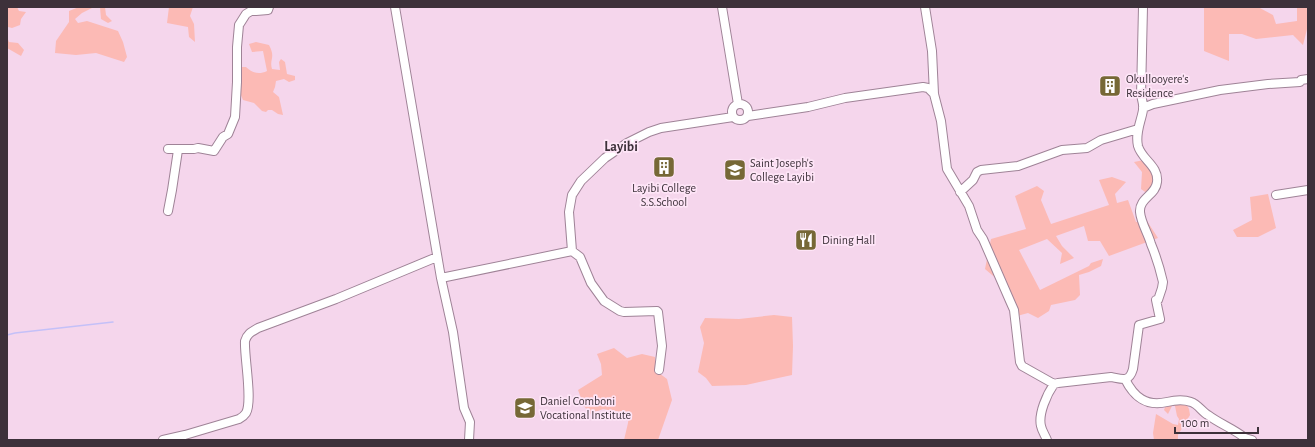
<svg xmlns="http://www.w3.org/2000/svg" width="1315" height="447" viewBox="0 0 1315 447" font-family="'Alegreya Sans',sans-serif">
<rect width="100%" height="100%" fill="#f5d6ec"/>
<path fill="#fcbab5" d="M7,7H17L19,11L26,12L21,19L20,25L12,28L8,27L7,37L9,42L18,43L24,50L21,56L7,48Z
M79,7L92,8L82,13L75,19L78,23L87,21L118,31L123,42L127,57L124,62L96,53L76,55L55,53L56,41L69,22V11Z
M100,7H105L106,15L112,21L108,23L101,19Z
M169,7H193L190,16L194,24L195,42L189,37L188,27L167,23Z
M1204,7H1258L1273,15L1276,24L1297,21V7H1308V25L1303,45L1293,35L1256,39L1242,34H1229V61L1204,51Z
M256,42L269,45C276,58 269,59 272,69L280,70L279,62L281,59L285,62L287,74L295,76V80L289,82L284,79L276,81L275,87L273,92L279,97L283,115L278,114L272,110H268L266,112L262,111L254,103L243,100L240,93L241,67H246C252,73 259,75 267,71L263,51L252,52L249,44Z
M1144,160L1154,178L1152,189L1148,194L1141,189L1142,172L1134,162Z
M1112,177L1126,182L1115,194L1117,203L1128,200L1136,222L1147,221L1158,238L1109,256L1100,241H1088L1084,226L1056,236L1062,246L1074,258L1060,264L1062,253L1047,239L1019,250L1040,290L1089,266L1091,263L1103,259L1101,266L1089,272L1079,275L1080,295L1075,300L1051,305L1049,311L1038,318L1028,313L1017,316L1005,286L985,269L991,239L1026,229L1015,196L1037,186L1044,191L1041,200L1051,224L1109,205L1099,180Z
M1268,194L1276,228L1258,237H1237L1233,230L1252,220L1250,197Z
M774,315L792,317L793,346L792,375L746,385L712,386L706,378L698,372L704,343L700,327L705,318L739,319Z
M614,348L627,358L642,354L655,357V370L667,379L672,400L658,440H624L628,423L629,414L603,409L590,414L584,406L578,390L602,375L601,364L597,354Z
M1185,402L1189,409L1190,415L1178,435V440H1154L1153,433L1156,414L1173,424L1178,425L1179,419L1177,416L1175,406H1172L1168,414L1164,410L1166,405Z"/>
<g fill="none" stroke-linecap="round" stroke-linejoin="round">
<path stroke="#c4c0f8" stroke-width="1.5" d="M7,335L15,333L113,322"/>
<g stroke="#9f8397" stroke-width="10">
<path id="minor" d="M395,7L441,278L453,332L464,408L470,422L469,440
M722,7L738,104
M925,7L932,51L934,94L941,121L947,169L969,206L977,230L983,239L1010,301L1014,310L1020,362L1022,366L1054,384
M732 112a8 8 0 1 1 16 0a8 8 0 1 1-16 0Z
M1143,108L1153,104L1220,90L1268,84L1300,82L1301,80L1308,79
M748,116L808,107L845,98L923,87L928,88L934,94
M168,149H194L198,148L214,151L223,137L228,134L235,117L237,82V47L239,25L246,14L251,11H256L268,10L269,7
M960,192L973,180L977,172L981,170L1018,166L1062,150L1087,148L1101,140L1138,129
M1276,195L1308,190
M168,211L172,190L178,150
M441,278L572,251
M659,370L662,346L658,312L657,311L624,312L620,311L604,301L591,283L580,257L572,251L569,212L572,195L581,181L605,158L627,143L649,132L661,128L733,117
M1125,379C1134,397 1146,407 1167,402C1175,400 1183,399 1191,402C1198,404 1202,412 1208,415C1220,424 1234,429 1245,438L1252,440
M163,440L185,435L239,419C241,418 244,416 246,413C253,401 244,357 245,341C247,334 251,332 258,328L336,299L437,257
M1047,440C1045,435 1042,431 1041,426C1038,414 1047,394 1054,384L1058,383L1111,377C1122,379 1129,383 1133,369L1139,325L1160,319L1156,300H1158L1162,288L1163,282C1160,269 1156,256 1151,244C1148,233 1141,223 1140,212C1139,198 1156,195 1157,182C1159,166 1142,160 1138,146C1135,133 1141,122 1143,110C1144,105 1142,100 1141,95L1143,7"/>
</g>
<use href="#minor" stroke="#fff" stroke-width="8"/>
</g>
<defs>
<g id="building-square" transform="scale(1.15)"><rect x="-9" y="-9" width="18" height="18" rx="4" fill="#766836" stroke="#fee5f7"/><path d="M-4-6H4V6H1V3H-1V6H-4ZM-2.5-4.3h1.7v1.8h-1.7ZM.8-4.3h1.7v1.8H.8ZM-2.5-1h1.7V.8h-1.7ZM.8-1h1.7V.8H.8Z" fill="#fff"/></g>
<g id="school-square" transform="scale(1.15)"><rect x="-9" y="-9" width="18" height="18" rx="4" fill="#766836" stroke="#fee5f7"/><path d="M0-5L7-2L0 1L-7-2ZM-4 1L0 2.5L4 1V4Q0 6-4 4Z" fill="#fff"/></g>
<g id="restaurant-square" transform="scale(1.15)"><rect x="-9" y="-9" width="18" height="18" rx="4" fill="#766836" stroke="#fee5f7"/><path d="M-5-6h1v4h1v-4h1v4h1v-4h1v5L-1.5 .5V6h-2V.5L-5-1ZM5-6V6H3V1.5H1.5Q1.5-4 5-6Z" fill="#fff"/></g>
</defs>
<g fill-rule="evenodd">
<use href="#building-square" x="1110" y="86"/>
<use href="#building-square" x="664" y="167"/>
<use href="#school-square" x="735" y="170"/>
<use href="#restaurant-square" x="806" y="240"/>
<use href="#school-square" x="525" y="408"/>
</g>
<g text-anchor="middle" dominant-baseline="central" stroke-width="3.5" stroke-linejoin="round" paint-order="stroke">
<g font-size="12" fill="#3d313a" stroke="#fee5f7" text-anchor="start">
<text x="1126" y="79">Okullooyere's<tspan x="1126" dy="14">Residence</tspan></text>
<text x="750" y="163">Saint Joseph's<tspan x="750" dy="14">College Layibi</tspan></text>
<text x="664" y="188" text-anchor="middle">Layibi College<tspan x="664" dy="14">S.S.School</tspan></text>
<text x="822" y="240">Dining Hall</text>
<text x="540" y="401">Daniel Comboni<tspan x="540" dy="14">Vocational Institute</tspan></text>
</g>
<g font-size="14" font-weight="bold" fill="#3d313a" stroke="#fee5f7">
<text x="621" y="147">Layibi</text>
</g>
</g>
<rect width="1315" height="447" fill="none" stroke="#3d313a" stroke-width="16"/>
<path d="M1175 427v6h83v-6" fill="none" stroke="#3d313a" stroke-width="2"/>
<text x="1181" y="427" font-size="12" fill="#3d313a" stroke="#fee5f7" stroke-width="3" paint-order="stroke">100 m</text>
</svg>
